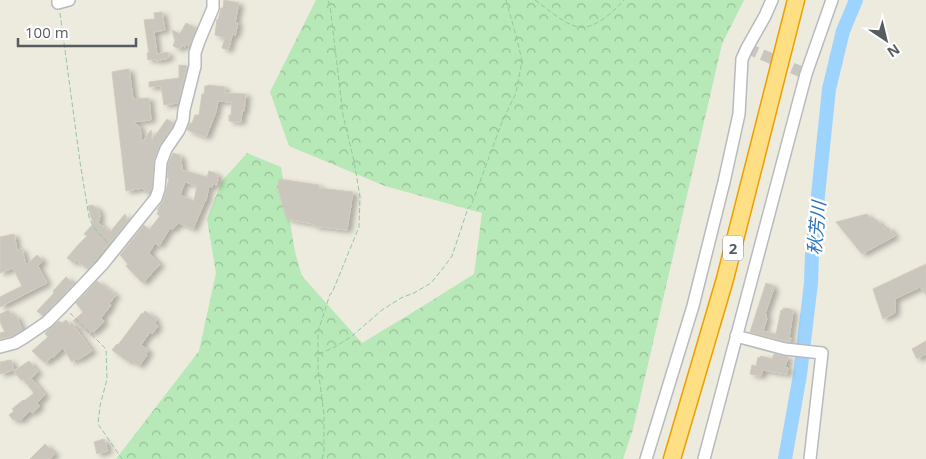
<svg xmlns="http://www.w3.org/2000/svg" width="926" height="459" viewBox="0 0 926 459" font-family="'Open Sans','Noto Sans JP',sans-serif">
<defs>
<pattern id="forest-crowns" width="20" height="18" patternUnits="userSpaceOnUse" patternTransform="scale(1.25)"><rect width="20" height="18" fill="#b7e8b7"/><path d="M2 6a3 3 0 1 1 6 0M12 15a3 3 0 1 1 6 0" fill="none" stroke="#98bf98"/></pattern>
<filter id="shadow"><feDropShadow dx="4.5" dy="2.5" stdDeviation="2.5" flood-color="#0004"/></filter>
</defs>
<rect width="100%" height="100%" fill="#edeade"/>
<path fill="url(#forest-crowns)" d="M316,0H744L722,44L633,429L623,459H116L199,351L216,273L207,219L222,181L247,153L281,167L295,252L302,276L362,343L420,308L474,274L482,213L385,186L289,146L270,92Z"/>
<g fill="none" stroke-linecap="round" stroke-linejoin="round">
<path stroke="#9cd4ff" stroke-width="14" d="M785,459L800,375L811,283L812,253L829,89L843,31L856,0"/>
</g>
<path fill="#cac6bd" stroke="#d2cbbc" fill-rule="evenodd" filter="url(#shadow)" d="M224,0L239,3L235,23H238L235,36L233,33L228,50L222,48L225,38L215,35L217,19L218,20L221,8H223Z
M162,12L165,30L154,32L157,54L168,52L169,58L156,61V59L148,60L147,53H149L144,20L155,19L154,13Z
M186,23L196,28L189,46L186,44L185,47L182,45L180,49L173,46L175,41L172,30L180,34Z
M179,65L187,66L178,103L164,105L161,86L149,87V82L179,78Z
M129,69L133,99L149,98L151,120L133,122L140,127L142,143L151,130L152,140L167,119L174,124L159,146L154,161L152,188L151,190L146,193L143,188L126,191L112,72Z
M208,85L225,87V93L246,94L244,111H242L241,122L229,121V115H231L232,102L218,101L216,112L206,137L187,130L190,123H192L195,115H199L202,94H204L205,86H208Z
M173,153L179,155L181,158L182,170L207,177L209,171L215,173V174L218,175L217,179H218L217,185L213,184L212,187L209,186L206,201H205L193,229L179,223L172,230L170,228L159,246L155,243L149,253L160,264L143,283L126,266L128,264L120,255L144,225L149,230L160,216L157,214L159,210H157L163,201L166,191L169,178H167L168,164ZM185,182L197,186L194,201L180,195Z
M279,179L319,185V188L353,192L347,230L314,226V224L287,219L278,189Z
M92,205L98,209L100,216L98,223L110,232L125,214L128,221L88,269L76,260L74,263L67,258L78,245L87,236L84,234L93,224L88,206Z
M867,214L873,222L876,219L885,230L888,227L895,236L862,254L836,222Z
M14,234L17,250L22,249L26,265L37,255L43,261L38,266L47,283L0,307V297L22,286L13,268L0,273V237Z
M926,264V294L920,287L895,299V313L883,319L873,289Z
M66,277L74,284L43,316L37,311L54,293L53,291Z
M97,281L116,295L109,304L111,305L101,318L104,322L94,332L92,331L88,334L73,321L83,312L76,303Z
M766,283L772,285V287L774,288L765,314H766V317L767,318L763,331L776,334L781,310L783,311V308L790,309L793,312L789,338H791L790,342L750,332Z
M9,310L12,317L16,315L22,330L12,336L0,339V333L5,332L0,322V314Z
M145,311L156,319L155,323L158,326L152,334L150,332L141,345L149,351L146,354L147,355L139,366L131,360L129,362L112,350L117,344L118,345L142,313L143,314Z
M66,320L70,325L72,323L92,351L78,360L77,358L72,362L63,348L53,358L52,357L45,363L32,351L48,337L45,334L47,331L59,321L62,323Z
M926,341V354L917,359L912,349Z
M774,354L788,357L785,367L788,368L787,374L763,370L761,376L750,374L752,365L756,366L758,357L760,358L761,356L772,359Z
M11,360L14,370L0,374V362Z
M29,361L38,372L31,378L45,395L37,403L40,406L32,413L30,411L20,421L18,419L16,421L15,419L13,420L9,415L14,411L12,409L23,400L24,401L34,393L23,379L21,380L14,371Z
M104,439L108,451L97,454L94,442Z
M45,444L55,454L50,459H30Z"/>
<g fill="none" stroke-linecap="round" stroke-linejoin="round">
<path stroke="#c8c6bf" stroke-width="11" stroke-dasharray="11 5.5" stroke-linecap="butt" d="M747,48L806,74"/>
<g stroke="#b7babf" stroke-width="14">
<path id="minor" d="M58,0V3L69,0
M736,336L785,349L822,353L810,459
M0,347L15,343L25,337L47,322L63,306L102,265L156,198L159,189L161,162L166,149L179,130L183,120L184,110L195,66V53L199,41L213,8V0
M646,459L693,306L724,182L739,114L742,59L747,48L765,16L772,0
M704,459L806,74L832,0"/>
</g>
<g stroke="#eba000" stroke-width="19">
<path id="highway" d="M672,459L725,279L796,0"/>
</g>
<path stroke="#90c9a0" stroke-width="1" stroke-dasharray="5 2.5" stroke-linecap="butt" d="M535,0C548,9 562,23 578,27C595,30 614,11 624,0
M60,13L80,162L89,217C93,228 100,235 108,243
M70,313L106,349L107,379L100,406L98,424L122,459
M319,354L335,347L352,336L382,310L401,298L414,293L431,283L444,267L452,256L468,208L471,206L502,122L516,93L522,61L517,39L506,0
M322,459L324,452V414L318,369V332L330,294L332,293L359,227L360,197L354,161L343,115L330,6L328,0"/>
<use href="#minor" stroke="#fff" stroke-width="11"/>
<use href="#highway" stroke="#ffdf83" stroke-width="16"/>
</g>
<g text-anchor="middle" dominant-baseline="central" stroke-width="5" stroke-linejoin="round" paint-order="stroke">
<rect fill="#fff" stroke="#898d90" stroke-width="1" x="723" y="235.5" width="20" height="25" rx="4"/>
<g font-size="15" font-weight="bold" fill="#575c61">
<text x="733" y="248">2</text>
</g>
<g font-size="18" font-style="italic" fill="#2f74bb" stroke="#fff">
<text transform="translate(816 228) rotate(-85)">秋芳川</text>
</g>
</g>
<g transform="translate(886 40) rotate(145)" stroke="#ffffff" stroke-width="4" paint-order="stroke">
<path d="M0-4L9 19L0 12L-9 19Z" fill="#575c61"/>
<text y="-8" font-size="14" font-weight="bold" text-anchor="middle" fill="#575c61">N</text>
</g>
<path d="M18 38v8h118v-8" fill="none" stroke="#575c61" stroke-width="2.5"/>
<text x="25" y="38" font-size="15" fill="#575c61" stroke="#ffffff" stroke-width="4" paint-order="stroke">100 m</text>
</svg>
